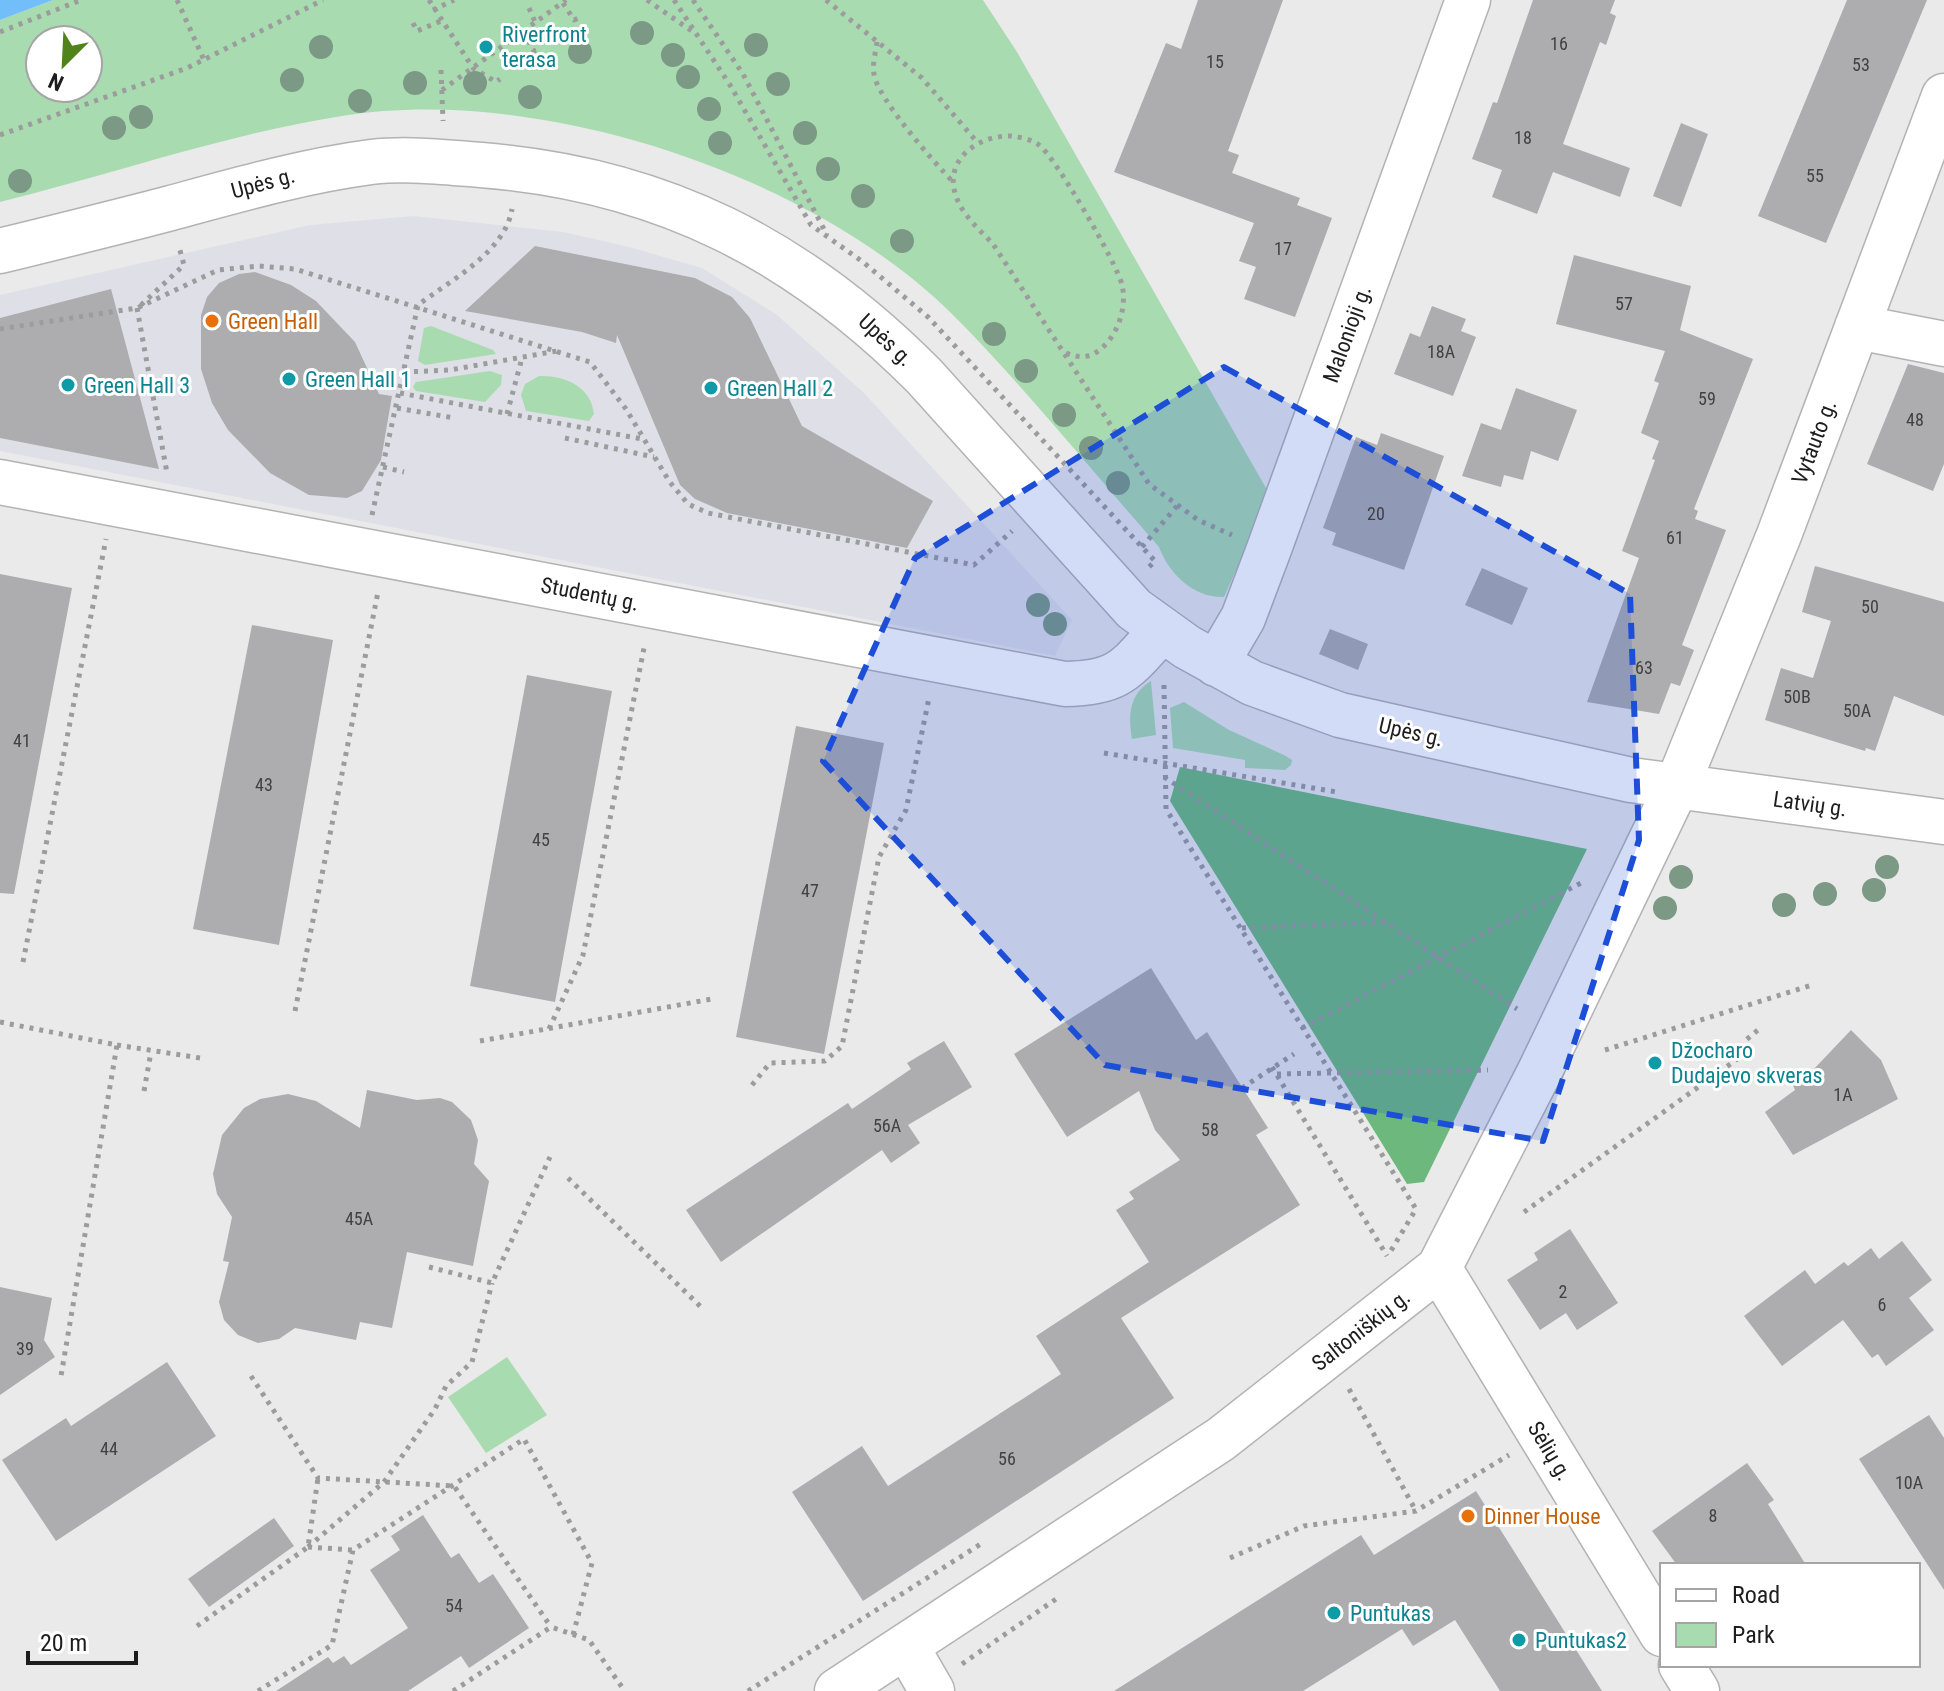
<svg xmlns="http://www.w3.org/2000/svg" width="1944" height="1691" viewBox="0 0 1944 1691" font-family="'Roboto Condensed',sans-serif">
<rect width="100%" height="100%" fill="#eaeaeb"/>
<path fill="#dfdfe8" d="M413,216L563,232L629,247L702,268L777,315L864,393L1072,620L1055,656L0,451V295L310,225Z"/>
<path fill="#a9dbb1" fill-rule="evenodd" d="M53,0H983L1017,52L1270,495L1224,597C1194,598 1169,574 1159,547C1090,469 1024,386 951,313C810,174 538,84 342,116C227,134 114,174 0,202V20ZM40,40H88V88H40Z
M431,326L493,350L496,354L425,365L418,361L424,328Z
M490,371L502,375L501,385L485,402L416,391L413,387L416,382Z
M539,376C564,375 591,386 594,414L589,421L526,411L521,395L525,384Z
M1151,681L1156,735L1132,739C1128,716 1129,694 1151,681Z
M1184,702L1229,730L1284,755L1292,760L1291,765L1285,770L1245,768V760L1173,748L1170,708Z
M507,1357L547,1415L486,1453L448,1397Z"/>
<path fill="#6db97d" d="M1180,767L1587,849L1424,1182L1407,1184L1170,801Z"/>
<path fill="#71befa" d="M0,0H53L0,20Z"/>
<path fill="#adadaf" d="M1198,0H1283L1228,151L1239,155L1232,173L1300,198L1297,205L1332,218L1295,317L1244,299L1256,267L1239,261L1254,223L1114,172L1166,43L1181,49Z
M1533,0H1615L1610,13L1616,16L1606,45L1600,42L1563,144L1630,168L1620,197L1553,172L1537,214L1492,197L1502,170L1472,159L1493,102L1497,103Z
M1847,0H1927L1826,243L1758,216Z
M1681,123L1708,134L1681,207L1653,196Z
M535,246L695,278L732,297L750,318L802,426L933,501L907,548L727,513L695,499L680,485L617,335L616,343L582,332L465,311Z
M1574,255L1691,286L1680,330L1753,359L1694,509L1698,511L1695,519L1726,530L1682,645L1694,650L1680,686L1671,683L1659,714L1587,702L1639,558L1622,551L1655,460L1652,459L1659,441L1641,433L1659,383L1654,381L1665,351L1556,324Z
M255,272L291,285L316,301L355,342L379,394L392,396L381,460L362,491L347,498L309,495L270,473L228,430L212,403L201,369V315L207,297L219,283L239,274Z
M111,289L159,469L0,438V318Z
M1432,306L1466,319L1461,331L1476,337L1453,396L1394,374L1410,333L1420,337Z
M1908,364L1944,373V464L1933,491L1867,464Z
M1516,388L1577,410L1558,461L1531,451L1523,480L1504,475L1501,487L1462,476L1481,423L1501,430Z
M1381,433L1444,456L1404,570L1332,545L1336,533L1323,528L1356,437L1377,445Z
M1815,566L1944,602V716L1894,696L1875,751L1866,748L1865,751L1765,720L1781,668L1813,678L1831,621L1802,612Z
M1482,568L1528,588L1512,625L1465,605Z
M0,574L72,588L14,894L0,893Z
M252,625L333,640L279,945L193,929Z
M1330,629L1368,644L1358,670L1319,654Z
M527,675L612,691L555,1002L470,986Z
M796,726L884,743L824,1054L736,1037Z
M1151,968L1196,1040L1207,1032L1268,1128L1256,1135L1300,1205L1121,1318L1174,1398L863,1601L792,1492L862,1446L888,1486L1061,1374L1036,1336L1149,1262L1116,1210L1134,1199L1129,1192L1180,1160L1155,1130L1139,1091L1067,1137L1014,1054Z
M1851,1030L1881,1060L1898,1099L1793,1155L1765,1112L1795,1090L1792,1083L1813,1070Z
M944,1041L972,1087L908,1125L920,1143L891,1163L882,1150L721,1262L686,1210L848,1103L852,1109L911,1069L907,1063Z
M367,1090L417,1100L440,1098L452,1102L471,1120L478,1140L474,1164L489,1181L473,1266L407,1252L392,1328L360,1322L356,1340L295,1328L279,1339L258,1343L238,1335L224,1320L219,1302L229,1262L223,1261L232,1217L217,1194L213,1174L222,1135L244,1108L260,1099L288,1094L316,1101L360,1128Z
M1570,1229L1618,1303L1577,1330L1566,1313L1540,1330L1507,1280L1538,1260L1534,1253Z
M1902,1241L1932,1280L1909,1298L1934,1330L1886,1366L1878,1354L1872,1358L1843,1320L1782,1366L1744,1316L1805,1270L1815,1284L1844,1262L1848,1266L1871,1248L1879,1259Z
M0,1287L52,1298L44,1340L55,1357L0,1395Z
M167,1362L216,1436L56,1541L2,1460L66,1418L71,1426Z
M1929,1415L1944,1438V1590L1859,1459Z
M1747,1463L1774,1500L1768,1504L1806,1565H1677L1652,1531Z
M1476,1491L1602,1691H1500L1455,1620L1413,1646L1402,1629L1303,1691H1114L1361,1535L1374,1555Z
M423,1515L451,1558L459,1553L479,1583L493,1574L529,1628L469,1668L461,1656L408,1691H276L328,1657L333,1663L344,1656L351,1665L408,1628L370,1570L400,1550L391,1536Z
M274,1518L294,1546L209,1607L188,1579Z"/>
<g fill="none" stroke-linecap="round" stroke-linejoin="round">
<g stroke="#b3b3b4" stroke-width="47">
<path id="minor" d="M0,251C57,237 114,223 171,208C237,190 303,171 371,162C407,158 445,162 481,165C660,179 798,249 924,376L1134,609L1187,647L1252,683L1340,715L1631,780L1944,822
M1857,327L1944,344
M0,482L1065,684C1121,683 1126,669 1162,630
M1216,664L1243,618L1269,549L1468,0
M1439,1268L1662,1634
M906,1646L932,1691
M1681,1665L1697,1691
M837,1691L1221,1439L1439,1268L1540,1071L1677,786L1779,535L1944,96"/>
</g>
<path stroke="#9c9c9d" stroke-width="5" stroke-dasharray="4 6" stroke-linecap="butt" d="M177,0L204,60
M429,0L473,68L496,82L500,79
M647,0L696,34
M674,0L730,85L811,225L863,262L928,317L1155,561L1148,568
M693,0L743,74L827,235
M826,0L922,78L977,142
M563,3L574,20L579,18
M529,8L535,22
M433,10L454,0
M413,23L417,31L441,21
M0,32L81,0
M523,32L534,51L540,47
M486,39L493,51
M877,42C876,51 872,64 874,74C877,98 934,162 953,182
M441,70L443,121
M442,90L566,0
M0,135L187,68L323,0
M141,305L184,265L179,247
M137,308L167,473
M0,329L137,308L218,270L259,266L295,269L590,362L626,409L669,481L688,504L708,513L974,565L1012,531
M1066,353C1081,359 1091,358 1103,347C1119,332 1127,306 1122,285C1118,265 1054,155 1039,145C1031,139 1020,137 1011,136C978,135 943,160 956,196C962,215 980,230 993,244L1149,484L1198,520L1232,535
M404,372L450,370L557,351
M400,393L642,439
M397,408L454,418
M507,414L522,358
M565,438L654,457
M383,467L404,472
M372,515L418,305C451,280 505,252 512,209
M1142,547L1177,506
M1164,685L1166,809L1416,1209L1389,1254
M1104,753L1337,792
M1164,777L1517,1009
M1242,928L1388,922
M23,962L106,539
M295,1011L378,592
M0,1022L117,1045L61,1376
M1302,1028L1581,883
M549,1029L583,955L645,643
M480,1041L712,999
M117,1045L200,1058
M1605,1050L1812,985
M1272,1067L1387,1256
M1277,1074L1488,1070
M752,1085L770,1063L825,1061L842,1046L879,857L906,810L929,698
M1242,1088L1294,1054
M144,1091L151,1052
M568,1178L701,1307
M1524,1212L1750,1050L1746,1040L1758,1030
M429,1267L492,1283L550,1157
M251,1376L318,1478L454,1486L551,1627
M1349,1389L1416,1511
M308,1547L384,1482L435,1409L446,1386L472,1362L492,1283
M308,1547L353,1550
M1230,1558L1304,1526L1416,1511L1509,1455
M197,1626L308,1547L318,1478
M962,1664L1059,1597
M258,1691L332,1645L353,1550L524,1439L592,1563L573,1635
M453,1691L551,1627L589,1640L624,1690
M748,1691L984,1542"/>
<use href="#minor" stroke="#fff" stroke-width="44"/>
</g>
<g fill="#7b9984">
<circle cx="642" cy="33" r="12"/>
<circle cx="756" cy="45" r="12"/>
<circle cx="321" cy="47" r="12"/>
<circle cx="580" cy="52" r="12"/>
<circle cx="673" cy="55" r="12"/>
<circle cx="688" cy="77" r="12"/>
<circle cx="292" cy="80" r="12"/>
<circle cx="415" cy="83" r="12"/>
<circle cx="475" cy="83" r="12"/>
<circle cx="778" cy="84" r="12"/>
<circle cx="530" cy="97" r="12"/>
<circle cx="360" cy="101" r="12"/>
<circle cx="709" cy="109" r="12"/>
<circle cx="141" cy="117" r="12"/>
<circle cx="114" cy="128" r="12"/>
<circle cx="805" cy="133" r="12"/>
<circle cx="720" cy="143" r="12"/>
<circle cx="828" cy="169" r="12"/>
<circle cx="20" cy="181" r="12"/>
<circle cx="863" cy="196" r="12"/>
<circle cx="902" cy="241" r="12"/>
<circle cx="994" cy="334" r="12"/>
<circle cx="1026" cy="371" r="12"/>
<circle cx="1064" cy="415" r="12"/>
<circle cx="1091" cy="448" r="12"/>
<circle cx="1118" cy="483" r="12"/>
<circle cx="1038" cy="605" r="12"/>
<circle cx="1055" cy="624" r="12"/>
<circle cx="1887" cy="867" r="12"/>
<circle cx="1681" cy="877" r="12"/>
<circle cx="1874" cy="890" r="12"/>
<circle cx="1825" cy="894" r="12"/>
<circle cx="1784" cy="905" r="12"/>
<circle cx="1665" cy="908" r="12"/>
</g>
<path fill="#1d4ed8" fill-opacity="0.2" stroke="#1d4ed8" stroke-width="6" stroke-dasharray="16 10" stroke-linejoin="round" d="M1224,367L1630,594L1639,840L1543,1141L1105,1065L823,761L915,558Z"/>
<g fill="#0f9aa8" stroke="#fff" stroke-width="3">
<circle cx="486" cy="47" r="8"/>
<circle cx="289" cy="379" r="8"/>
<circle cx="68" cy="385" r="8"/>
<circle cx="711" cy="388" r="8"/>
<circle cx="1655" cy="1063" r="8"/>
<circle cx="1334" cy="1613" r="8"/>
<circle cx="1519" cy="1640" r="8"/>
</g>
<g fill="#e8710a" stroke="#fff" stroke-width="3">
<circle cx="212" cy="321" r="8"/>
<circle cx="1468" cy="1516" r="8"/>
</g>
<g text-anchor="middle" dominant-baseline="central" stroke-width="6" stroke-linejoin="round" paint-order="stroke">
<g font-size="18" fill="#414142">
<text x="1559" y="43">16</text>
<text x="1215" y="61">15</text>
<text x="1861" y="64">53</text>
<text x="1523" y="137">18</text>
<text x="1815" y="175">55</text>
<text x="1283" y="248">17</text>
<text x="1624" y="303">57</text>
<text x="1441" y="351">18A</text>
<text x="1707" y="398">59</text>
<text x="1915" y="419">48</text>
<text x="1376" y="513">20</text>
<text x="1675" y="537">61</text>
<text x="1870" y="606">50</text>
<text x="1644" y="667">63</text>
<text x="1797" y="696">50B</text>
<text x="1857" y="710">50A</text>
<text x="22" y="740">41</text>
<text x="264" y="784">43</text>
<text x="541" y="839">45</text>
<text x="810" y="890">47</text>
<text x="1843" y="1094">1A</text>
<text x="887" y="1125">56A</text>
<text x="1210" y="1129">58</text>
<text x="359" y="1218">45A</text>
<text x="1563" y="1291">2</text>
<text x="1882" y="1304">6</text>
<text x="25" y="1348">39</text>
<text x="109" y="1448">44</text>
<text x="1007" y="1458">56</text>
<text x="1909" y="1482">10A</text>
<text x="1713" y="1515">8</text>
<text x="454" y="1605">54</text>
</g>
<g font-size="22" fill="#0d838f" stroke="#fff" text-anchor="start">
<text x="502" y="34">Riverfront<tspan x="502" dy="25">terasa</tspan></text>
<text x="305" y="379">Green Hall 1</text>
<text x="84" y="385">Green Hall 3</text>
<text x="727" y="388">Green Hall 2</text>
<text x="1671" y="1050">Džocharo<tspan x="1671" dy="25">Dudajevo skveras</tspan></text>
<text x="1350" y="1613">Puntukas</text>
<text x="1535" y="1640">Puntukas2</text>
</g>
<g font-size="22" fill="#1d1d1e" stroke="#fff">
<text transform="translate(263 183) rotate(-15)">Upės g.</text>
<text transform="translate(1347 334) rotate(-70)">Malonioji g.</text>
<text transform="translate(886 340) rotate(43)">Upės g.</text>
<text transform="translate(1814 442) rotate(-69)">Vytauto g.</text>
<text transform="translate(590 594) rotate(11)">Studentų g.</text>
<text transform="translate(1411 732) rotate(13)">Upės g.</text>
<text transform="translate(1810 804) rotate(8)">Latvių g.</text>
<text transform="translate(1361 1330) rotate(-38)">Saltoniškių g.</text>
<text transform="translate(1550 1451) rotate(59)">Sėlių g.</text>
</g>
<g font-size="22" fill="#c56008" stroke="#fff" text-anchor="start">
<text x="228" y="321">Green Hall</text>
<text x="1484" y="1516">Dinner House</text>
</g>
</g>
<rect x="1660" y="1563" width="260" height="104" fill="#ffffff" stroke="#a5a5a5" stroke-width="2"/>
<rect x="1676" y="1589" width="40" height="12" fill="#ffffff" stroke="#a5a5a5" stroke-width="2"/>
<text x="1732" y="1603" font-size="24" fill="#1d1d1e">Road</text>
<rect x="1676" y="1623" width="40" height="24" fill="#a9dbb1" stroke="#a5a5a5" stroke-width="2"/>
<text x="1732" y="1643" font-size="24" fill="#1d1d1e">Park</text>
<g transform="translate(64 64) rotate(204)"><circle r="38" fill="#ffffff" stroke="#a5a5a5" stroke-width="2"/>
<path d="M0-6L14 30L0 20L-14 30Z" fill="#50841b"/>
<text y="-12" font-size="22" font-weight="bold" text-anchor="middle" fill="#1d1d1e">N</text>
</g>
<path d="M28 1651v12h108v-12" fill="none" stroke="#1d1d1e" stroke-width="4"/>
<text x="40" y="1651" font-size="24" fill="#1d1d1e" stroke="#ffffff" stroke-width="6" paint-order="stroke">20 m</text>
</svg>
